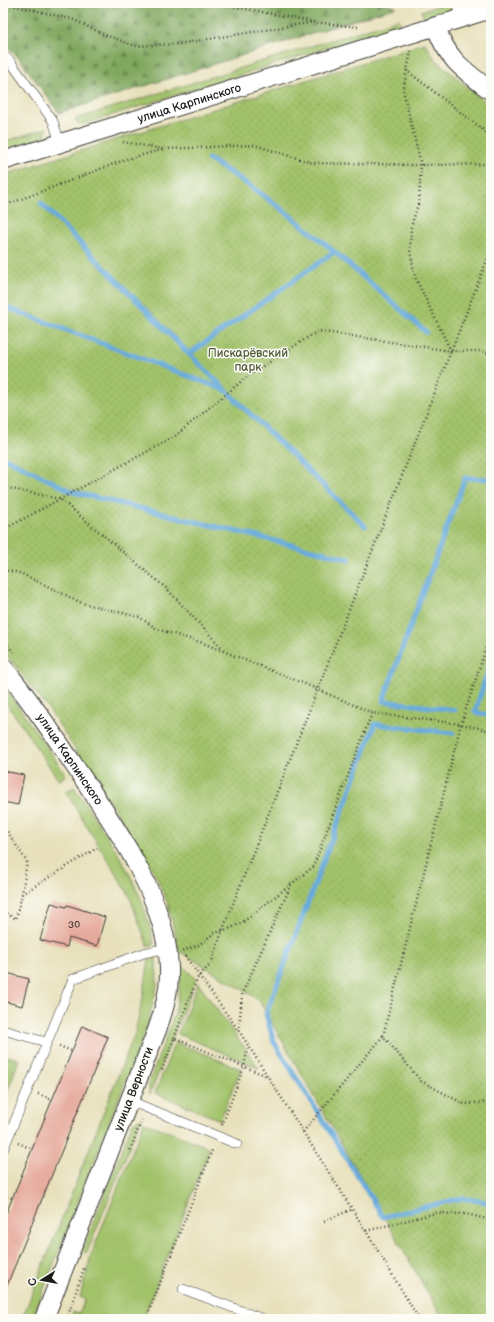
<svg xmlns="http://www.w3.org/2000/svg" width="494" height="1322" viewBox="0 0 494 1322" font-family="'Balsamiq Sans',sans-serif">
<defs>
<pattern id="forest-firs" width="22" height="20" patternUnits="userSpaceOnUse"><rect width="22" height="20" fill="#81a85e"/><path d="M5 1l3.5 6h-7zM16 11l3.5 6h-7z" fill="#69884d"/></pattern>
<pattern id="park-dots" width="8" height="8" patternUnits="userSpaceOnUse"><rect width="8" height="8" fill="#a2c26a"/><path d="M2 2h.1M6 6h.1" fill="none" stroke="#8ba65b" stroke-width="1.8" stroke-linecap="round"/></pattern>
</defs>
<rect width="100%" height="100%" fill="#fdfcf7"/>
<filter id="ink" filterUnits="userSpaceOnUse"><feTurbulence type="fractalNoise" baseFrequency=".025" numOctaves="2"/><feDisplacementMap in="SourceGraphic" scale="8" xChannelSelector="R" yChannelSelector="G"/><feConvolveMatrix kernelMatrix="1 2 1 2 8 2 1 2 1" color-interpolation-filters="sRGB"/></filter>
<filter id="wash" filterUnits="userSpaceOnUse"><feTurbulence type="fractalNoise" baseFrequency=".012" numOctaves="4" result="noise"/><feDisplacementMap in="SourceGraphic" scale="16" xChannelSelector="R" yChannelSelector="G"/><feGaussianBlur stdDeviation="0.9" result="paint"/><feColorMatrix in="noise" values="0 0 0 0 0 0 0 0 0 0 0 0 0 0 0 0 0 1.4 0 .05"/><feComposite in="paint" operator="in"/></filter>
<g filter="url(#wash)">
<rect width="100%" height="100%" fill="#e7e0ba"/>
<path fill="#a2c26a" stroke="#5f6f43" d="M448,3H450L452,10L424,18L421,11Z
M399,19L401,25L83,124L78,123L75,119Z
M47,128L45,137L3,150V142Z
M3,685L66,775L59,781L3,698Z
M74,787C96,821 122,855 138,892C145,909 150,926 154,944L148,947L129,895L66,792Z
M156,957L157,986L147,1027L32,1319H22L135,1033L143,997L149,958Z
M181,964L196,979L150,1094L148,1085L175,1013L179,992Z
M198,983L259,1068L178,1034Z
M175,1042L241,1069L220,1120L155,1093Z
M141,1118L87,1253L82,1251L132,1124Z
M144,1122L210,1148L143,1319H71L73,1312L79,1314L85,1299L80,1297L91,1255Z"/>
<path fill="url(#forest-firs)" stroke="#4e623d" d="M3,3H383L396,7L59,113L19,58L3,42Z"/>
<path fill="url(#park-dots)" stroke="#5f6f43" d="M425,43L435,59L491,107V1319H443L258,999L179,951L168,904L157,878L141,850L50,711L3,650V175Z
M3,1054L19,1060L7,1093L3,1092Z"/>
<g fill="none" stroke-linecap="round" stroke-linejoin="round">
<path stroke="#68aadc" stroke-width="5" d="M208,159C288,206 356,271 426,332
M41,203L189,354L365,526
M3,306L225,390
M189,354L334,252
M3,457L73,492L350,559
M491,661L475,712L491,716
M455,710L383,701L465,478L491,479
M453,733L375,724L266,1014L274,1042L383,1217L462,1198L491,1203"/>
</g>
<g id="blocks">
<path fill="#e6aa9c" d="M3,771L24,775L18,805L3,802Z
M51,903L66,907L67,905L105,917L97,946L69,938L67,947L40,940Z
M3,972L29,979L22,1006L3,1001Z
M82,1026L108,1037L3,1295V1221Z"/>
</g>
</g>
<g filter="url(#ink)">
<use href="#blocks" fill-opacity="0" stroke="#3a3934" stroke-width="1"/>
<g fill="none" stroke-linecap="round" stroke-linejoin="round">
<g stroke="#3a3934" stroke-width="10">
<path id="lane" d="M457,3L462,18
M3,55L10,61L53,121L60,143
M3,1030L46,1042
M130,1101L237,1144
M3,1150L73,979L144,953L167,948
M183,1289L263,1319"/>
</g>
<g stroke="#3a3934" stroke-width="20">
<g id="street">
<path d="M436,26C446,59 465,71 491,91"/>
<path id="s1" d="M3,161L491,9"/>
<path id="s2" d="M3,667C30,699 53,734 76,768C114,824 167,899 169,968C170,990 164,1010 157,1030L44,1319"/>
</g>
</g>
<path stroke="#3a3934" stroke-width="2.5" stroke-dasharray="1 3" stroke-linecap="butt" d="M3,3L72,19L103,34L135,46L178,44L314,22
M215,3L314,22L358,27
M35,10L36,3
M411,51L403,90L421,165L419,201L411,227L410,250L415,277L451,351
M406,70L491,136
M123,142L163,149
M3,206L127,159L165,149L254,145L313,163L421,165L491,164
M3,487L60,499L166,588L225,651
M3,530L174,437L249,375L318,331L451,351H481L491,354
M3,570L20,573L82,603L139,617L157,629L203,643L310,686L372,713L461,724L491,731
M491,633L461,724L383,1036L421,1081L464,1104L491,1102
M3,639L14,653
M3,825L27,862L22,894
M3,912L16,919L22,894L97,848
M183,951L199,945L214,933L231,928L243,922L313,867L372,713
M3,953L7,954
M185,956L239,1031L366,1231L419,1319
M239,1031L242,994L291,885
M174,1038L198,977L211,964L223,929L491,250
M59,1046L72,1051
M162,1070L174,1038L267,1076
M38,1094L52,1100
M222,1125L244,1067L248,1046
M303,1132L383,1036
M18,1143L32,1149
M130,1150L142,1120
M3,1195L12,1198
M324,1221L353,1209
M366,1231L436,1213L466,1214L491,1220
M67,1319L84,1268
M146,1319L213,1148"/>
<use href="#lane" stroke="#fff" stroke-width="9"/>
<use href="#street" stroke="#fff" stroke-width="18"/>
</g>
</g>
<g text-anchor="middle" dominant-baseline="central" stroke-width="3" stroke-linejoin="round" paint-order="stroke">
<g font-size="10" fill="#4e403c">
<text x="74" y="925">30</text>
</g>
<g font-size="12" fill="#1c1c1c" stroke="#fdfcf7">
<text stroke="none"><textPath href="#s1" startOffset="195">улица Карпинского</textPath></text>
<text stroke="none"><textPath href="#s2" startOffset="114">улица Карпинского</textPath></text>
<text transform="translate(134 1089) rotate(-69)">улица Верности</text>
</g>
<g font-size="12" fill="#525e3b" stroke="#fdfcf7">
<text x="248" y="353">Пискарёвский<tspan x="248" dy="14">парк</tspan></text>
</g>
</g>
<rect width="494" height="1322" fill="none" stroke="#fdfcf7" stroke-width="16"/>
<g transform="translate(42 1280) rotate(259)" stroke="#fdfcf7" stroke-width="3" paint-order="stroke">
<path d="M0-3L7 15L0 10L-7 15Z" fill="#1c1c1c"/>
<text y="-6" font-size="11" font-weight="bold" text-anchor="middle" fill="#1c1c1c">С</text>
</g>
</svg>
